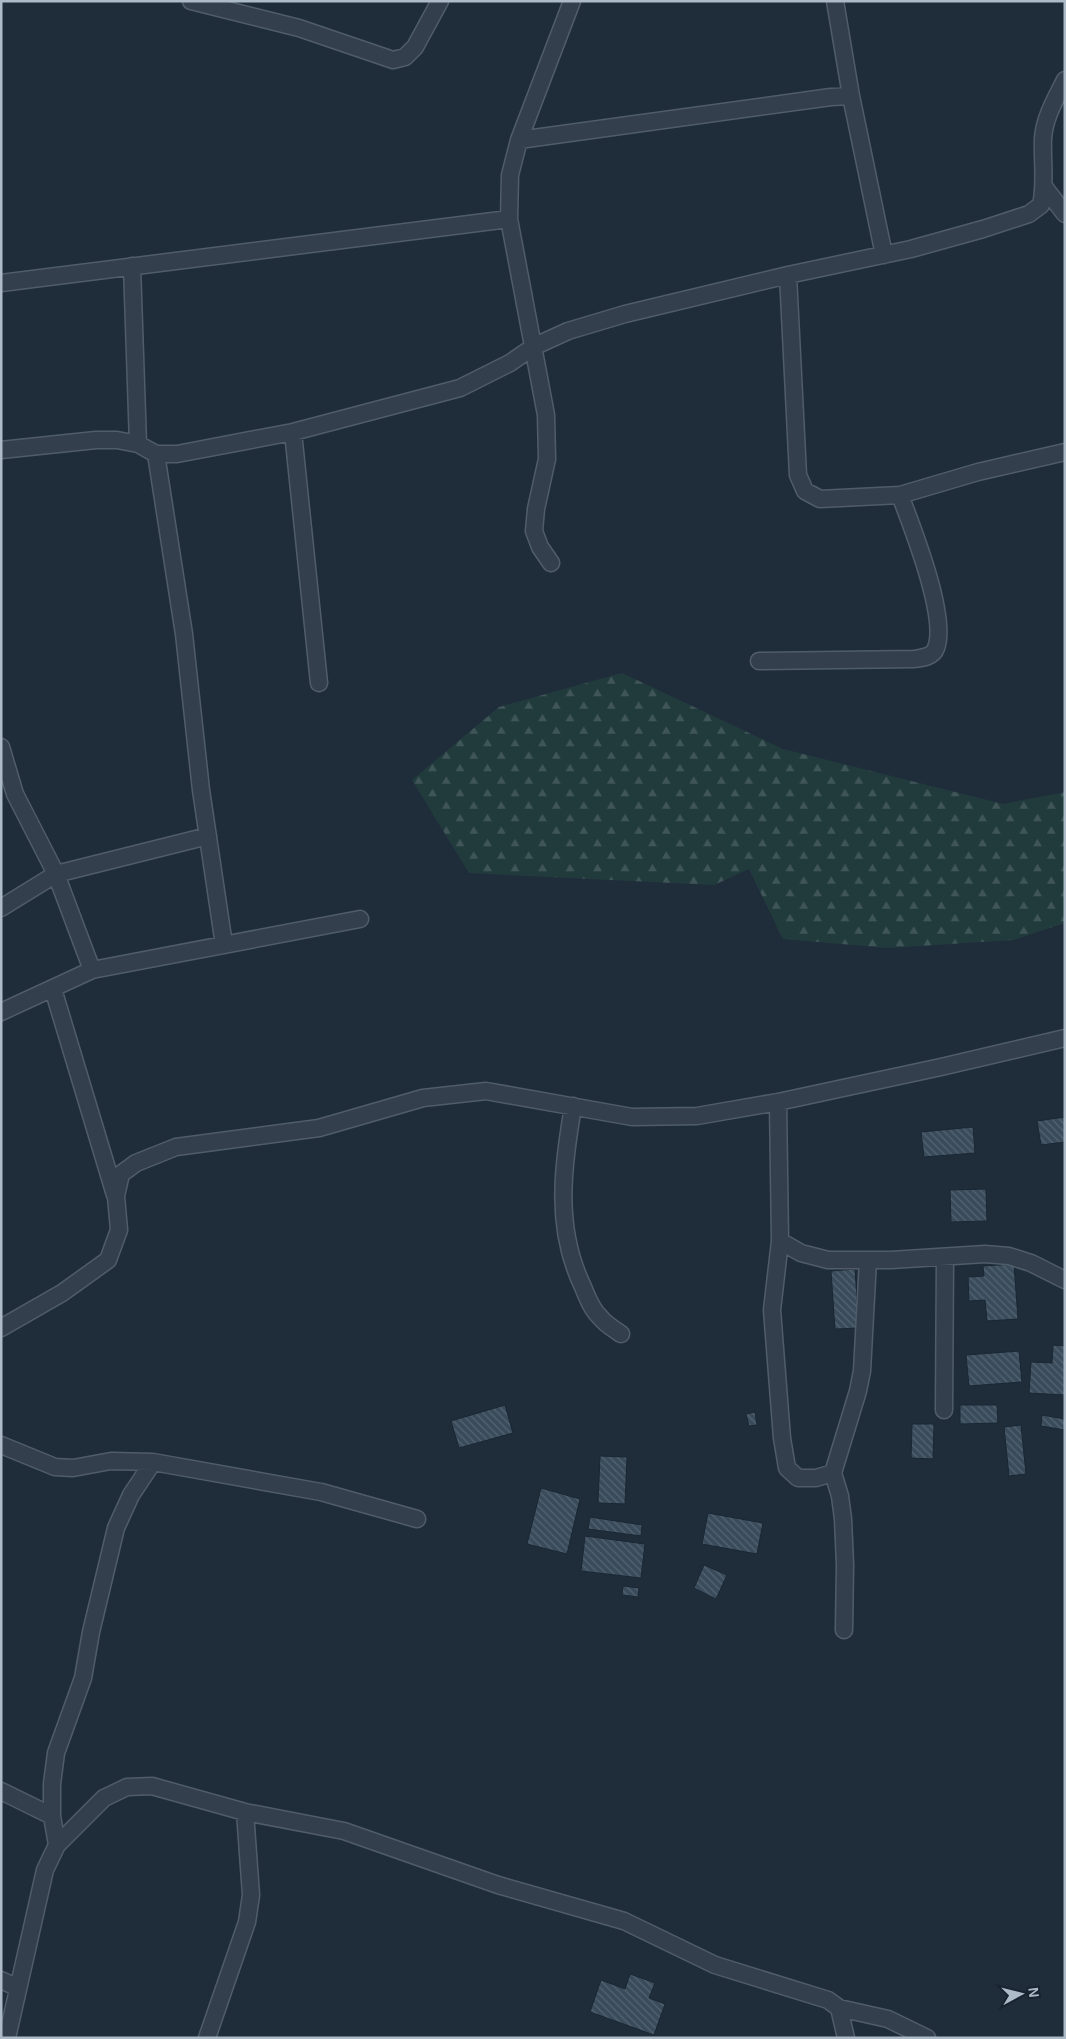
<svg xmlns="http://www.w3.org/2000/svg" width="1066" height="2039" viewBox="0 0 1066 2039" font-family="Helvetica,sans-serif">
<defs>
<pattern id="forest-firs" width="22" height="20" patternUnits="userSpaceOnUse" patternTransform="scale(1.25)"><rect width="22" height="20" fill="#213b3c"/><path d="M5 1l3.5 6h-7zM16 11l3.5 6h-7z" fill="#3f5557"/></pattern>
<pattern id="building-back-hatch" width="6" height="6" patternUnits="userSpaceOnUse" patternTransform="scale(1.25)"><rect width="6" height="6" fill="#3a4c5b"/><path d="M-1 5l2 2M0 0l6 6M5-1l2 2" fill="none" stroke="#546471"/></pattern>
</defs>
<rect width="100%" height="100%" fill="#1f2d3b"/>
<path fill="url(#forest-firs)" d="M622,673L783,749L1003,804L1065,792V923L1013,940L888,948L783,939L749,869L714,885L469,873L412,780L499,707Z"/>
<path fill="url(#building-back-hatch)" stroke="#1a2632" d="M1065,1117V1142L1041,1145L1037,1121Z
M973,1127L975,1153L924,1157L921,1132Z
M986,1189L987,1221L951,1222L950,1190Z
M1014,1264L1018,1319L987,1321L985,1300L969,1301L968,1277L984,1276L983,1266Z
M855,1269L859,1328L835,1329L831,1271Z
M1053,1345L1065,1346V1395L1029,1393L1031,1362L1052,1363Z
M1019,1351L1022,1382L969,1386L966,1355Z
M505,1405L513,1433L459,1448L451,1421Z
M960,1405H997L998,1423L960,1424Z
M755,1412L757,1425L749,1426L746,1414Z
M1042,1415L1065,1419V1430L1041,1426Z
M912,1424H934L933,1459L911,1458Z
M1021,1425L1026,1474L1009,1476L1004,1427Z
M600,1456L627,1457L625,1504L598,1503Z
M541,1488L580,1499L567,1554L527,1544Z
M708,1513L763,1523L757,1554L702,1544Z
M590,1517L642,1525L641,1536L588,1529Z
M585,1536L645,1544L641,1578L581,1571Z
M704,1565L727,1575L716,1599L694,1588Z
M623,1586L639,1588L638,1597L622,1595Z
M630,1974L655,1983L649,1998L665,2004L654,2035L590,2012L601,1980L625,1989Z"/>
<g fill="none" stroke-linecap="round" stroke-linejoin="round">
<g stroke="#505d69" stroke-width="19">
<path id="street" d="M191,1L299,28L393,60L405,57L415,47L440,1
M835,1L851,96
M519,140L831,97L851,96L884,255
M1045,188L1065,214
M132,266L138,444
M788,275L798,475L805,491L820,499L900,495L978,472L1065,452
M1,283L509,219
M293,432L319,683
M1,450L96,440H117L138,444L156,454H177L293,432L460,388L510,363L533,347L568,331L625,314L788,275L911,249L983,229L1029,214L1041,205C1046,183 1042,161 1043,139C1044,118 1056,98 1065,80
M156,454L184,634L201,790L224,945
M551,563L540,547L534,531L536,509L547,459L546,415L509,219L510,175L519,140L572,1
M759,661L914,659C922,658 933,657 936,648C948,617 912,527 900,495
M1,747L15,794L56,874L92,970
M1,908L56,874L208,836
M53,989L115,1195
M1,1012L92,970L360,919
M778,1102L780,1241L801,1253L828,1260H891L985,1254L1009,1256L1031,1263L1065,1280
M573,1106C563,1169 554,1227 583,1287C587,1297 592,1310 600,1317C605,1324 614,1329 621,1334
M780,1241L772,1310L782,1438L787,1468L798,1478H816L833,1473
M1,1328L62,1293L108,1260L119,1230L116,1196L121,1174L136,1163L176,1147L319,1128L423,1098L486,1091L632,1117L697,1116L778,1102L941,1067L1065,1038
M944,1410L945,1257
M1,1445L55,1467L73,1468L111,1461L153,1462L321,1492L417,1519
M844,1630L845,1565L843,1519L840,1496L833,1473L858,1391L862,1371L868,1260
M1,1791L52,1816
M57,1845L52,1816V1784L56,1753L83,1678L91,1632L116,1528L131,1495L153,1462
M1,1980L18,1988
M839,2008L846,2038
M7,2038L45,1870L57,1845L104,1798L127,1787L152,1786L245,1812L344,1831L498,1885L624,1921L715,1965L828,2000L839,2008L888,2019L927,2038
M207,2038L247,1922L251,1895L245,1812"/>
</g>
<use href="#street" stroke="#333f4c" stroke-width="16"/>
</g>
<rect width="1066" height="2039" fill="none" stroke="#adbac8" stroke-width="5"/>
<g transform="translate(1021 1994) rotate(83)" stroke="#182430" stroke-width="4" paint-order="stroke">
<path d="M0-4L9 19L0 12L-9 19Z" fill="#adbac8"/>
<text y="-8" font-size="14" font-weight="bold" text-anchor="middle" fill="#adbac8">N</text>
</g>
</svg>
